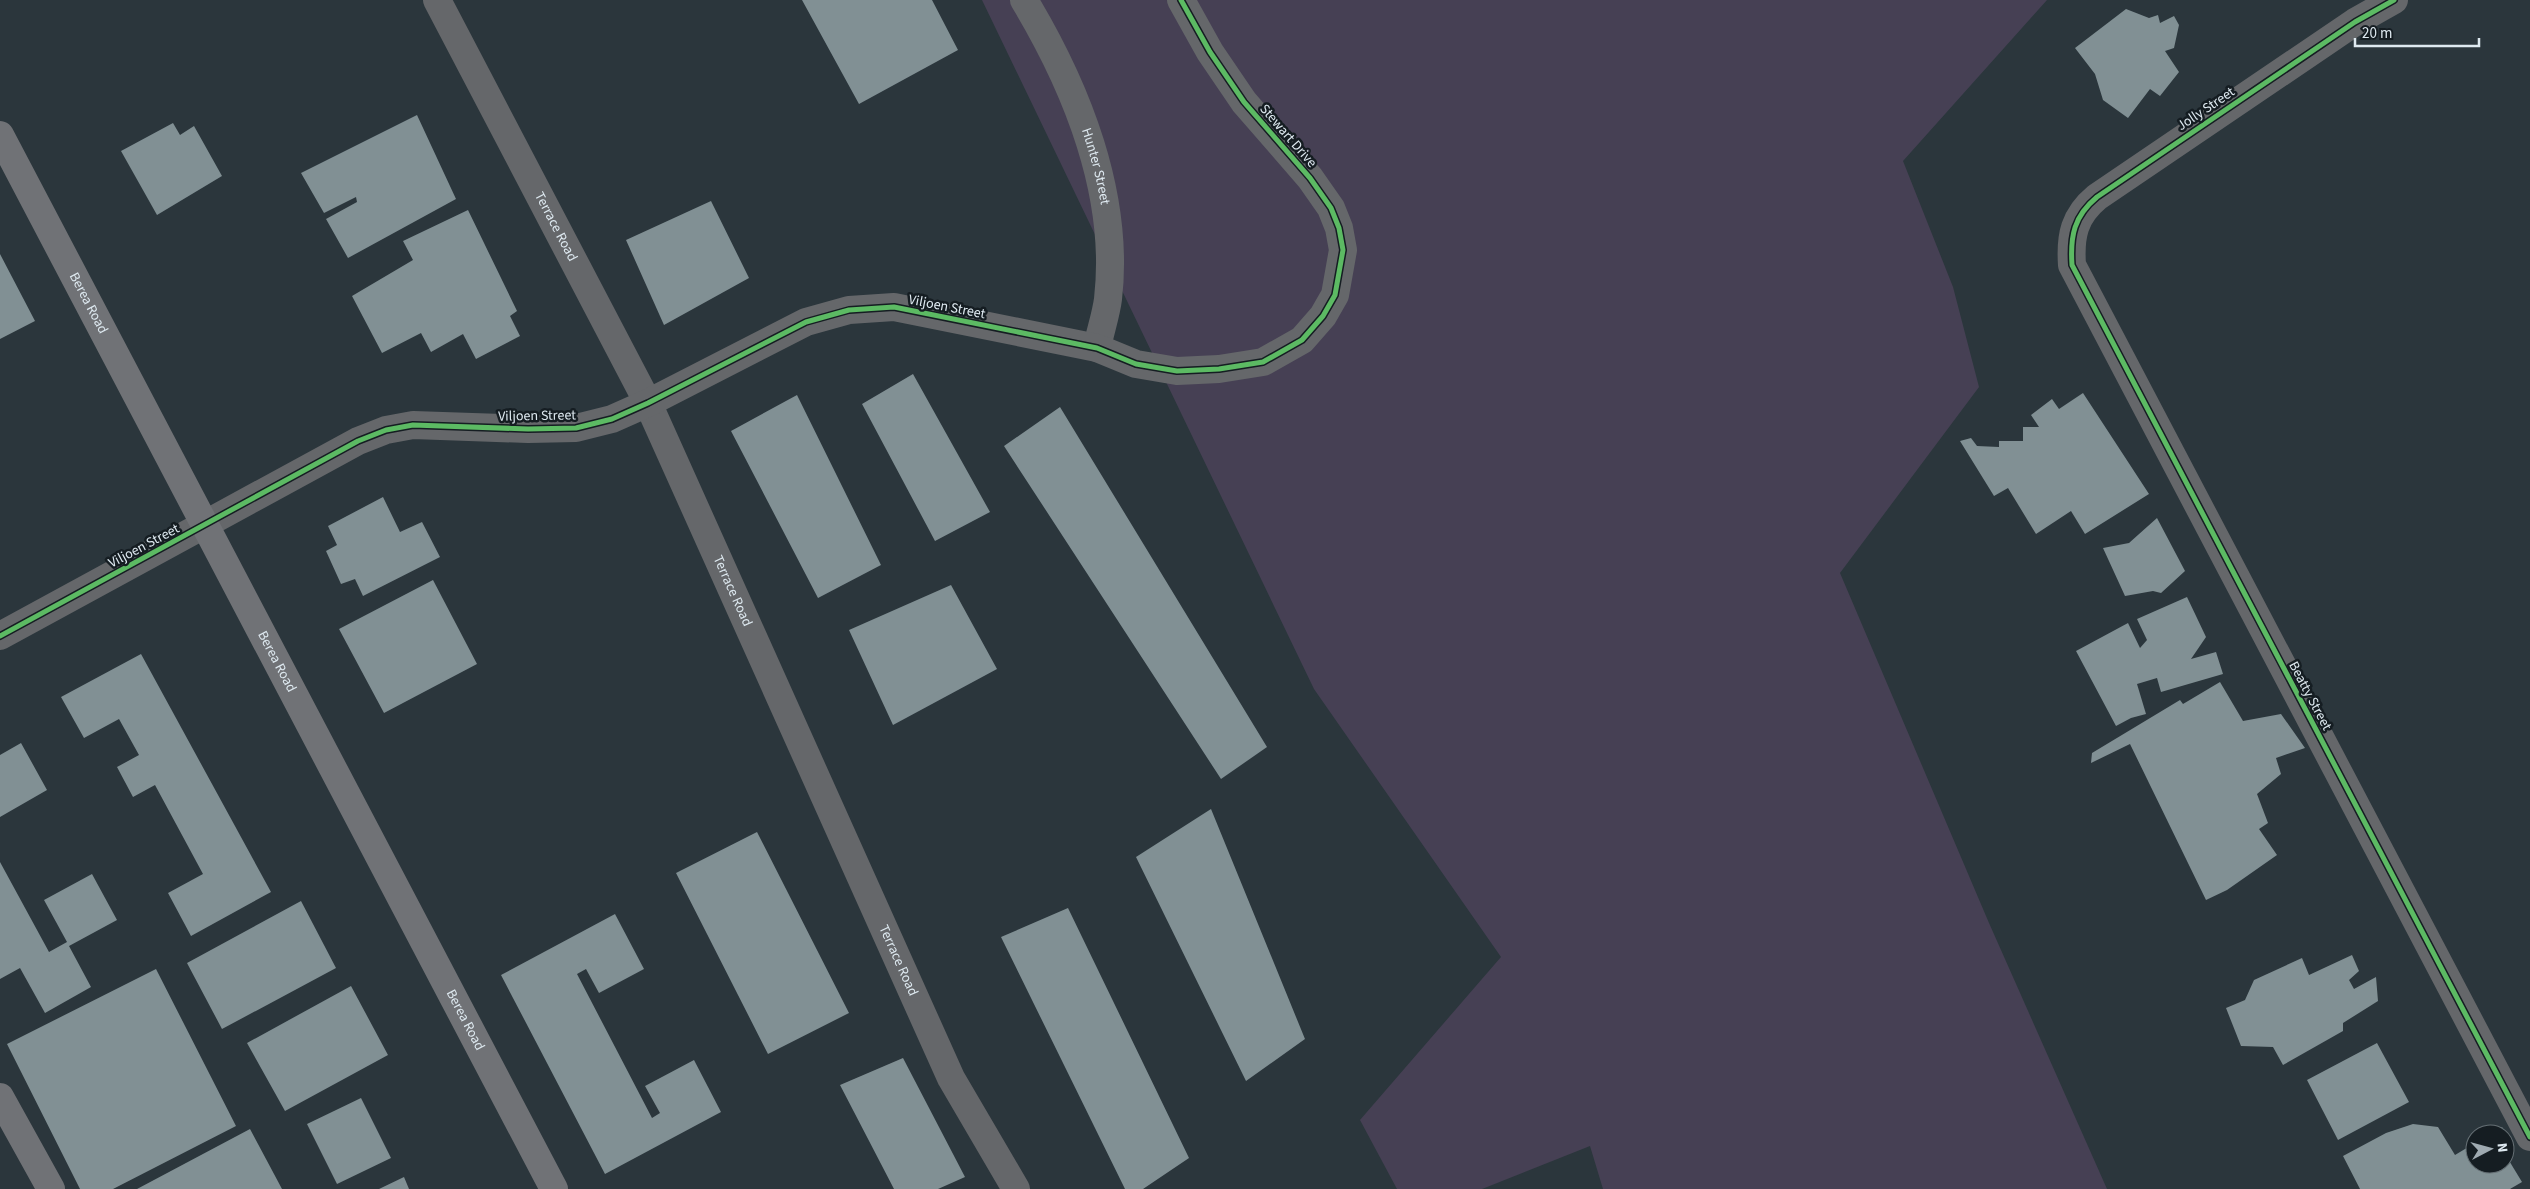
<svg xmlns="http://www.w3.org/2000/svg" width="2530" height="1189" viewBox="0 0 2530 1189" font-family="'Source Sans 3',sans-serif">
<rect width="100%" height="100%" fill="#2b363c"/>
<path fill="#464054" d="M982,0H2047L1903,161L1953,287L1979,387L1840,573L1989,923L2107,1189H1603L1590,1146L1482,1189H1397L1360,1120L1501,957L1314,689Z"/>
<path fill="#819094" d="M802,0H932L958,50L859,104Z
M2126,9L2149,18L2158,15L2160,23L2174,16L2179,25L2174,48L2165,51L2179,72L2160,96L2150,89L2128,118L2103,100L2095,74L2075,48Z
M417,115L456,199L348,258L326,219L357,202L356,197L324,213L301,173Z
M173,123L180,135L194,126L222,176L157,215L121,151Z
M711,201L749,278L664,325L626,240Z
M468,210L517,311L510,316L520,336L476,359L463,334L431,352L421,333L382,353L352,296L413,260L403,241Z
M0,254L35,321L0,339Z
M913,374L990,512L935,541L862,404Z
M2083,393L2149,494L2085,534L2071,511L2036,534L2008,488L1994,496L1960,441L1971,438L1977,446L1999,447V441H2023V427H2039L2031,415L2052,399L2059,409Z
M797,395L881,565L818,598L731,431Z
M1060,407L1267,747L1221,779L1004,446Z
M383,497L400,532L422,522L440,557L363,596L355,579L341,584L326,551L337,545L328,526Z
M2157,518L2185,571L2161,593L2153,591L2125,596L2103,548L2129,543Z
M433,580L477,664L384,713L339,629Z
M951,585L997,669L893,725L849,630Z
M2187,597L2206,637L2191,659L2216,652L2223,674L2161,692L2157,678L2137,684L2146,714L2131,718L2116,726L2076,651L2128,623L2140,648L2147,640L2137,619Z
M141,654L271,892L191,936L168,893L203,874L155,785L133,797L117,767L139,755L119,719L84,738L61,697Z
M2220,682L2243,721L2281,714L2305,748L2276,758L2281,774L2257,794L2268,823L2259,829L2277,855L2227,890L2206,900L2130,744L2091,763L2092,753L2180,700L2183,704Z
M21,743L47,790L0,817V755Z
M1211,809L1305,1039L1246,1081L1136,857Z
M757,832L849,1013L768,1054L676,873Z
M0,862L49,952L67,942L44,900L92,874L117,920L69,946L91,987L45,1013L20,968L0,979Z
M301,901L336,968L222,1029L187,963Z
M1068,908L1189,1158L1143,1189H1125L1001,937Z
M615,914L644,969L599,993L586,969L577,974L652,1118L660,1113L645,1086L694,1060L721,1112L605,1174L501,975Z
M2352,955L2359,971L2349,980L2354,989L2376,977L2378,1001L2343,1023V1031L2283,1065L2273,1047L2241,1046L2226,1008L2245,1000L2254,980L2302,958L2309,975Z
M156,969L236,1126L113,1189H80L7,1044Z
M351,986L388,1055L285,1111L247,1043Z
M2377,1043L2409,1102L2338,1140L2307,1080Z
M903,1058L965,1177L938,1189H894L840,1085Z
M361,1098L391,1158L337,1184L307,1124Z
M2413,1124L2438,1127L2455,1155L2475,1143V1164H2505V1154L2522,1182L2510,1189H2360L2343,1156L2386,1133Z
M2502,1127L2514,1146L2505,1151V1134H2490Z
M250,1129L282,1189H137Z
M404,1177L409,1189H379Z"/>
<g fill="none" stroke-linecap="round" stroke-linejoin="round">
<g stroke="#65676a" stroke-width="28">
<path id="s1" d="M437,0L648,403L951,1078L1016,1189"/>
<path id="s2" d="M1024,0C1077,88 1120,195 1108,299C1106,315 1100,332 1097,348"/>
<path d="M2394,0L2355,22L2097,197C2074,216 2070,236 2072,265L2530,1137"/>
<path d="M0,636L358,441L386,430L413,425L528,429L576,428L612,419L648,403L806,322L849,310L894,307L1097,348L1136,364L1177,371L1219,369L1263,362L1302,340L1323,316L1335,295L1343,250L1339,228L1331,208L1310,178L1244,102L1210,52L1181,0"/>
</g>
<g stroke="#707276" stroke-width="28">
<path id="s3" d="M0,135L554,1189"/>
<path d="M0,1097L51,1189"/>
</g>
<g stroke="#151d22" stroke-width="8">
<path id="cycleway" d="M2394,0L2355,22L2097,197C2074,216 2070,236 2072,265L2530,1137
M0,636L358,441L386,430L413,425L528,429L576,428L612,419L648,403L806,322L849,310L894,307L1097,348L1136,364L1177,371L1219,369L1263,362L1302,340L1323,316L1335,295L1343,250L1339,228L1331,208L1310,178L1244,102L1210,52L1181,0"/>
</g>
<use href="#cycleway" stroke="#5cba63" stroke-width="5"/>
</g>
<g text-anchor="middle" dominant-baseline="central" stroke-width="5" stroke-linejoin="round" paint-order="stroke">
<g font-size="14" fill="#dee9f0" stroke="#151d22">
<text transform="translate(2206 109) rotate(-34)">Jolly Street</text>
<text transform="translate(1288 136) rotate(49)">Stewart Drive</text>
<text stroke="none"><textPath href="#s2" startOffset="182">Hunter Street</textPath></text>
<text stroke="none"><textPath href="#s1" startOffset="256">Terrace Road</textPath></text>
<text stroke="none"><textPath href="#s3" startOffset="190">Berea Road</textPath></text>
<text transform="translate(947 307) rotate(11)">Viljoen Street</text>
<text transform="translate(537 416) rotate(-1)">Viljoen Street</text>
<text transform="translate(144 546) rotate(-28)">Viljoen Street</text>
<text stroke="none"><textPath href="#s1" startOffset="661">Terrace Road</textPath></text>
<text stroke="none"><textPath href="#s3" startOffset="595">Berea Road</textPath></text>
<text transform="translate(2310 696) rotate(62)">Beatty Street</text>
<text stroke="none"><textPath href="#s1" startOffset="1066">Terrace Road</textPath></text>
<text stroke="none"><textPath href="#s3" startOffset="1000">Berea Road</textPath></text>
</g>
</g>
<g transform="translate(2490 1149) rotate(84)"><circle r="24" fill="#151d22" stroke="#656f74"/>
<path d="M0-4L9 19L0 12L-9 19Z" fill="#9faab1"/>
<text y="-8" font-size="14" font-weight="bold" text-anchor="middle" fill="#dee9f0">N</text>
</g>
<path d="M2355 38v8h124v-8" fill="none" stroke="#dee9f0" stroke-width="2.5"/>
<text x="2362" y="38" font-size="15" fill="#dee9f0" stroke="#151d22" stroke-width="4" paint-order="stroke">20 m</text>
</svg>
